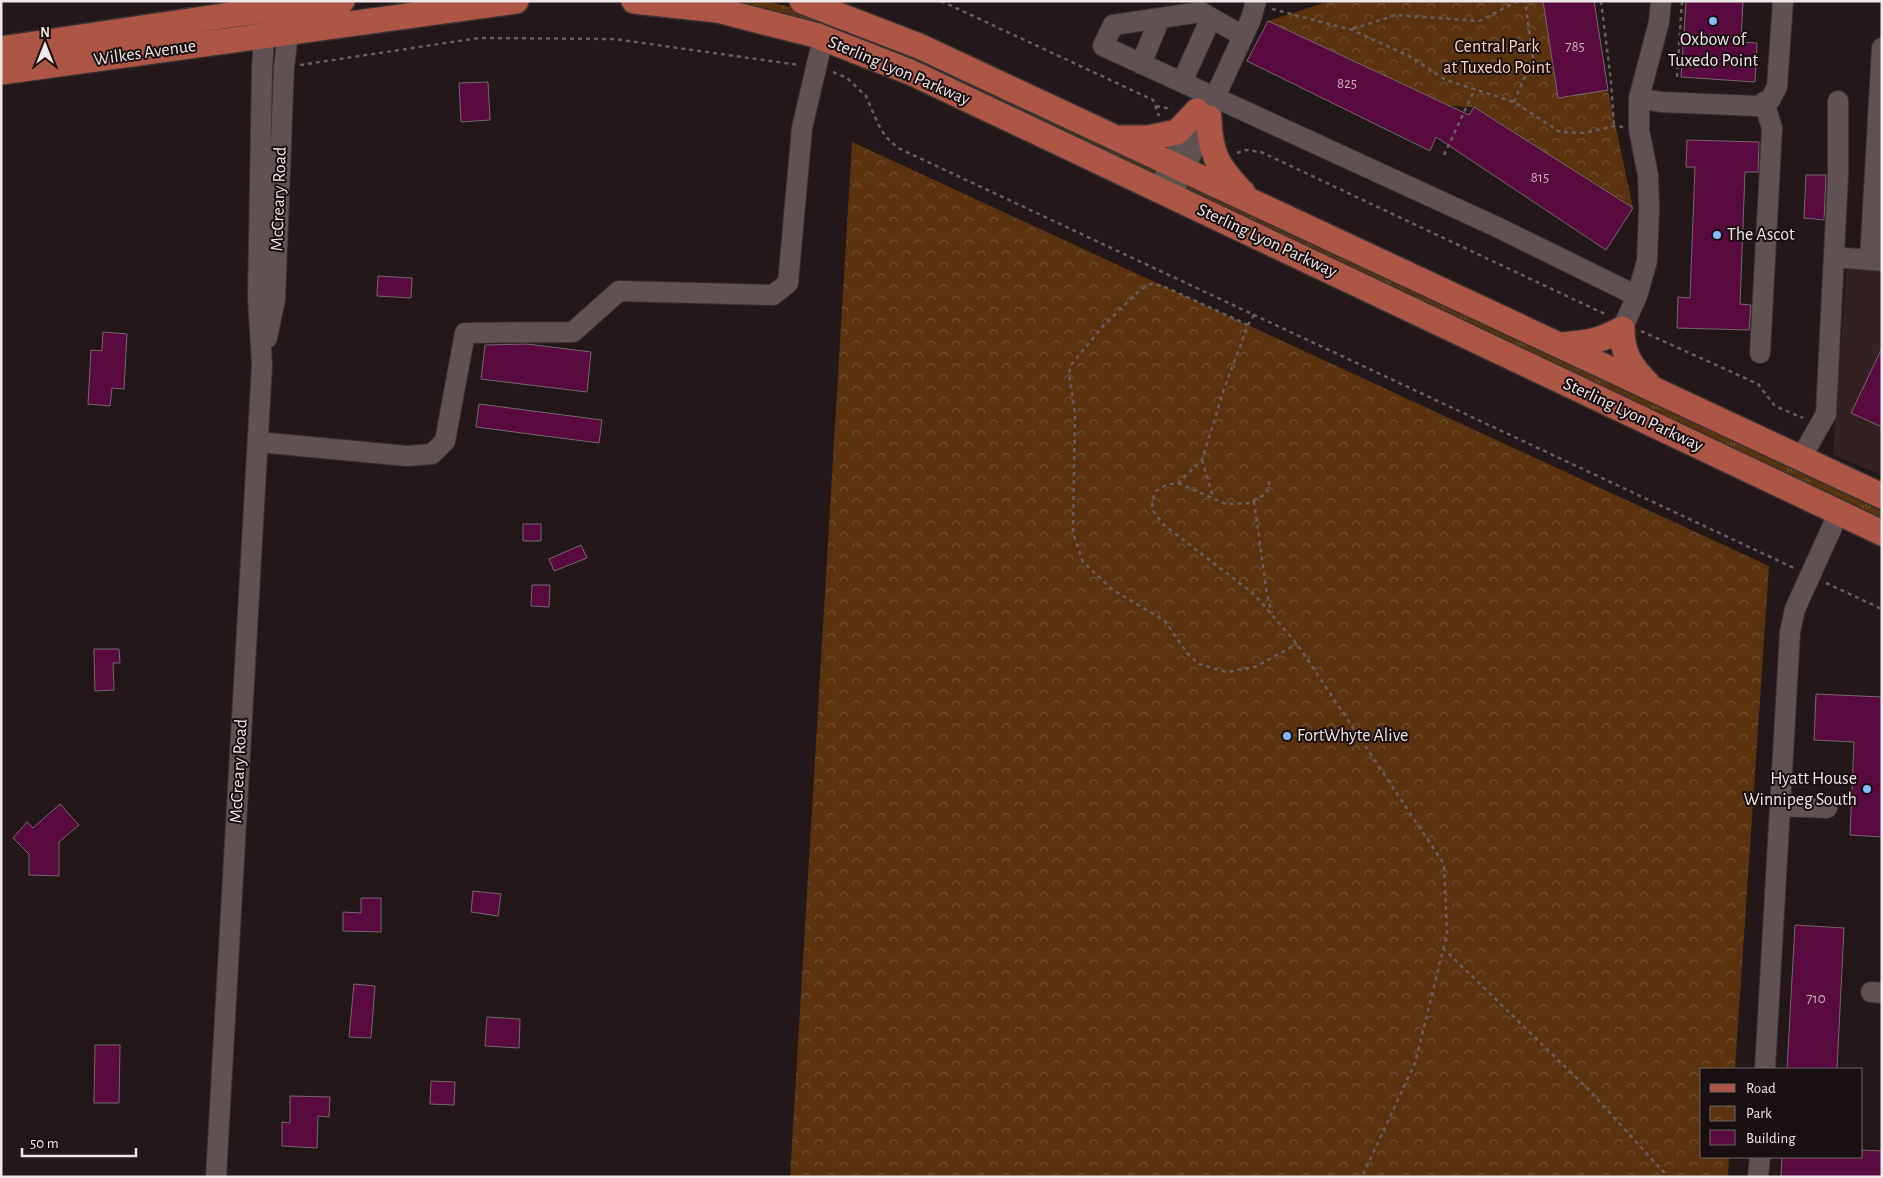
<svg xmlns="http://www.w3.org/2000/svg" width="1883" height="1178" viewBox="0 0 1883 1178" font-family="'Alegreya Sans',sans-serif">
<defs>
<pattern id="grass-tufts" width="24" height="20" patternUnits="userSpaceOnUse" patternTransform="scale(1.25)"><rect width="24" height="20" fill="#5a320e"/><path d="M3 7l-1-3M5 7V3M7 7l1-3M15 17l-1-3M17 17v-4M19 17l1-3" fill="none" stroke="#725031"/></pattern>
<pattern id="park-crowns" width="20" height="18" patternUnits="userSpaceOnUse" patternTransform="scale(1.25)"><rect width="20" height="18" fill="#5a320e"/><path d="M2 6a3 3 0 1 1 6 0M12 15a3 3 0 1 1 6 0" fill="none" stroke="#725031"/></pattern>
</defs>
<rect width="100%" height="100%" fill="#231719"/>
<path fill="#332123" d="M1847,263L1882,266V475L1833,455Z"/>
<path fill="url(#grass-tufts)" d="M715,1H766L817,14L880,38L1882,506V523L1487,333Z"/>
<path fill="url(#park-crowns)" d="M1336,1H1543L1558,98L1608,90L1633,208L1474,107L1450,106L1268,21L1321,4Z
M852,142L1769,566L1735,1069H1702V1157H1729L1728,1177H790Z"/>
<path fill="#590a3e" stroke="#75686e" d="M1543,1H1594L1608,90L1558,98Z
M1686,1H1743L1741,42L1757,43L1755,82L1681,77Z
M1268,21L1469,115L1474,107L1633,208L1606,250L1436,137L1430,151L1247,61Z
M488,82L490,120L461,122L459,83Z
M1687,140L1759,142L1758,172H1745L1740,304L1751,305L1749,330L1677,328L1678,297L1690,298L1695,167H1686Z
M1806,175H1826L1824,220L1804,218Z
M378,276L412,278L411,298L377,296Z
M103,332L127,334L124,389L112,388L110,406L88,404L91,350L102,351Z
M527,344L591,352L587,392L481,379L485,345Z
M1882,348V427L1851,413Z
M479,404L602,420L599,443L476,427Z
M523,524H541V541H523Z
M581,545L587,558L554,571L549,559Z
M532,585H550L549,607L531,606Z
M94,649H119L120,663H113L114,690L95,691Z
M1816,694L1882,697V837L1850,835L1854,742L1814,740Z
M60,804L79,825L59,842V876L29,875V854L13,838L27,822L33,828Z
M473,891L501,894L498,916L471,912Z
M361,898H381V932L343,931V912L361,913Z
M1795,925L1844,928L1837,1069H1787Z
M354,984L375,986L371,1038L349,1037Z
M487,1017L520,1019L519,1048L485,1046Z
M95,1045H120L119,1103H94Z
M431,1081L455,1082L454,1105L430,1104Z
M290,1096L330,1097L329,1117L318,1116L317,1148L282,1146V1122L290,1123Z
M1862,1150L1882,1151V1177H1781L1782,1157H1862Z"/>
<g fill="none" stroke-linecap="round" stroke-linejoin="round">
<g stroke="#3a3132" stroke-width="22">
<path id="minor" d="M1243,36L1201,12L1113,25L1103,46L1499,228L1637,296L1622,329
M1141,64L1160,18
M1182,82L1211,18
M1639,98L1661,102L1757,106L1770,100L1777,87L1783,1
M1158,190L1193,119
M1171,196L1209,118L1215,97L1251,19L1256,1
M1834,257L1882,261
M1870,260L1882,48
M1637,296L1647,261L1649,209L1648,175L1639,130V98L1659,22L1661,1
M267,338L275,299L284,67L290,18
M1760,353L1772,128L1764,102
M258,442L407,456L432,454L445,441L465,333L573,332L619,291L773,295L788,283L802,128L823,38
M1801,458L1826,414L1838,175V101
M1780,806L1827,808
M1871,992L1882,993
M1765,1069L1790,632L1795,609L1839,512
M216,1177L262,365L258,297L262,69L265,23
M1758,1177L1760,1157"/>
</g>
<g stroke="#3a3132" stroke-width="28">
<path id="major" d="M634,1L717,10L815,35L910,72L1882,533
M802,1L919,46L1882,496
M1,49L243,13L342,1
M1,72L516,1
M1209,118C1210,155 1218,167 1243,193
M1121,138H1148L1177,132L1197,111
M1561,345C1585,343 1599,342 1622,329C1622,354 1631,367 1648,384"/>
</g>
<path stroke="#685d5f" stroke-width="2.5" stroke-dasharray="4 4" stroke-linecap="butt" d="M941,1L1153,100L1159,116
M1601,1L1611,81L1614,126
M1272,9L1352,30L1409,56L1446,80L1514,102L1560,132L1585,133L1614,126L1623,127
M1353,29L1395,15L1479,21L1518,1
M300,65L479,38L614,39L799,65
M833,72L847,78L866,96L878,124L886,137L898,148L1796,569
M1677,77L1682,1
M1514,102L1533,58L1525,1
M1156,106L1172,109
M1237,153L1246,150L1261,152L1607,315
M1444,155L1475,89
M1254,315L1248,325L1223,392L1202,460L1178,483L1166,485L1156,491L1152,501L1153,511L1164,525L1255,595L1297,644L1444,864L1447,934L1415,1063L1362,1177
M1248,325L1163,286L1151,284L1140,290L1103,326L1071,365L1069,374L1075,413L1073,533L1083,562L1113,590L1165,621L1187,653L1199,664L1226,672L1255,667L1297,644
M1641,331L1758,384L1775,406L1803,418
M1202,460L1213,497
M1178,483L1226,504L1249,503L1264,495L1269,489V478
M1254,501L1267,595L1272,613
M1826,583L1882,609
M1443,948L1589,1090L1658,1166L1669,1177"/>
<use href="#minor" stroke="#605253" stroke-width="20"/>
<use href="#major" stroke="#ad5645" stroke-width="25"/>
</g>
<g fill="#83bcfb" stroke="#190e10" stroke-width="2">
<circle cx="1713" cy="21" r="5"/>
<circle cx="1717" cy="235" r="5"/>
<circle cx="1287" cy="736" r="5"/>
<circle cx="1867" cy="789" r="5"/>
</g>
<g text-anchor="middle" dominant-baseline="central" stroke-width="4" stroke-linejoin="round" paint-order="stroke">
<g font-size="15" fill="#cab0be">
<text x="1575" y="46">785</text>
<text x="1347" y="83">825</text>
<text x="1540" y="177">815</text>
<text x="1816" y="998">710</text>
</g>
<g font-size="18" fill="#f0e7e8" stroke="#190e10" text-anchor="start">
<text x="1713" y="40" text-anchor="middle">Oxbow of<tspan x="1713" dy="21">Tuxedo Point</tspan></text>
<text x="1727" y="235">The Ascot</text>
<text x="1297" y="736">FortWhyte Alive</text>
<text x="1857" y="779" text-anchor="end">Hyatt House<tspan x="1857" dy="21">Winnipeg South</tspan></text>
</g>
<g font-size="18" fill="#fed5b8" stroke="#190e10">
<text x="1497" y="47">Central Park<tspan x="1497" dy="21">at Tuxedo Point</tspan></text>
</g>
<g font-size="18" fill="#f0e7e8" stroke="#190e10">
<text transform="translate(145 53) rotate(-8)">Wilkes Avenue</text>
<text transform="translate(899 71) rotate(23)">Sterling Lyon Parkway</text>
<text transform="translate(279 199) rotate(-88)">McCreary Road</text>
<text transform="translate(1267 241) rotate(25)">Sterling Lyon Parkway</text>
<text transform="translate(1633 415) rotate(25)">Sterling Lyon Parkway</text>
<text transform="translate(239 771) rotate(-87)">McCreary Road</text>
</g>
</g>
<rect width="1883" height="1178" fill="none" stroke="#f0e7e8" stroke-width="5"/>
<rect x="1700" y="1068" width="162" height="90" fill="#190e10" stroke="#6f6566"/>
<rect x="1710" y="1084" width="25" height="8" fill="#ad5645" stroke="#6f6566"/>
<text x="1746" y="1093" font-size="15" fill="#f0e7e8">Road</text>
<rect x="1710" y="1106" width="25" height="15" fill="url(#park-crowns)" stroke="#6f6566"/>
<text x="1746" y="1118" font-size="15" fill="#f0e7e8">Park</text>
<rect x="1710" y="1130" width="25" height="15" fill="#590a3e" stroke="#6f6566"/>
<text x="1746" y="1143" font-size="15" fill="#f0e7e8">Building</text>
<g transform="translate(45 45)" stroke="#190e10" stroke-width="4" paint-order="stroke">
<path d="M0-4L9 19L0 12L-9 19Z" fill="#f0e7e8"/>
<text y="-8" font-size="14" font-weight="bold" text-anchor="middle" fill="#f0e7e8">N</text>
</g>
<path d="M22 1148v8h114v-8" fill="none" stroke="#f0e7e8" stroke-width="2.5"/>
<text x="30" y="1148" font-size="15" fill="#f0e7e8" stroke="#190e10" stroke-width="4" paint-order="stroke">50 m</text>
</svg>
